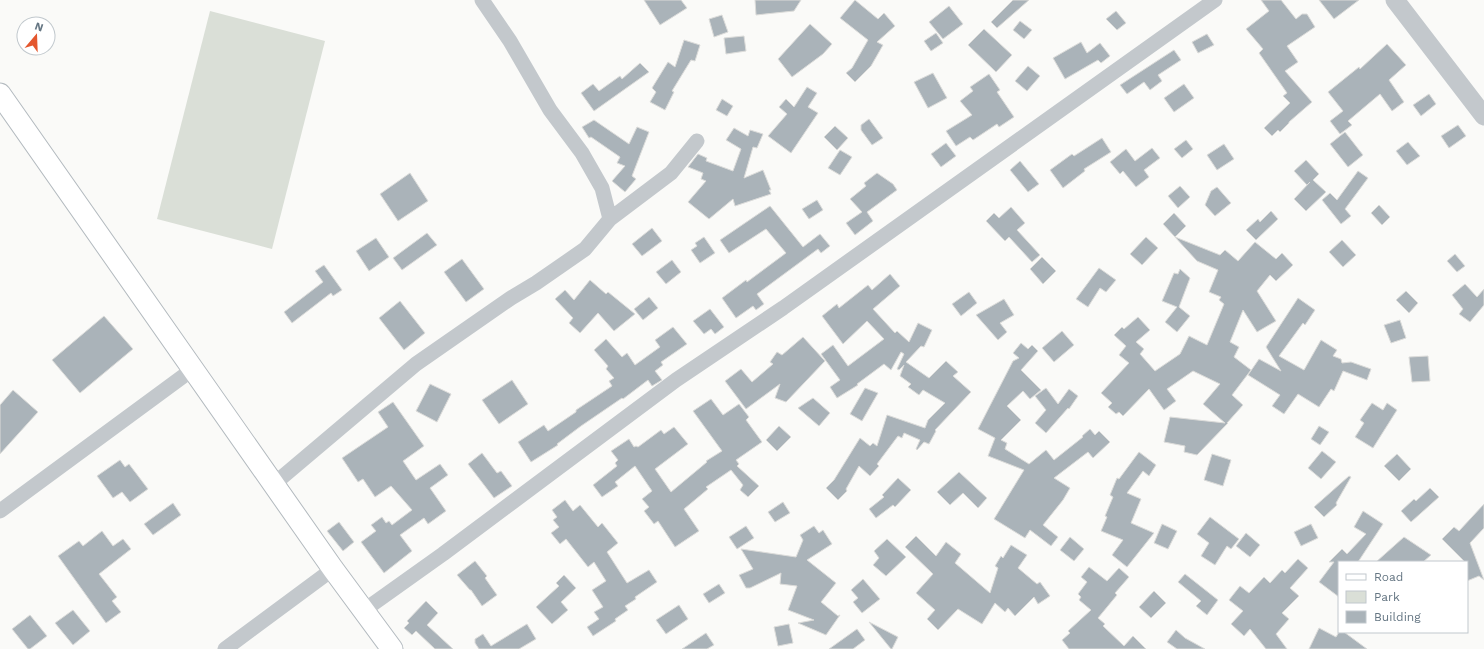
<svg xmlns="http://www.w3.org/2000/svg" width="1484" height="649" viewBox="0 0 1484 649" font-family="'Work Sans',sans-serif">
<rect width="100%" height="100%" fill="#fafaf8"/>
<path fill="#dadfd7" d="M210,11L325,41L272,249L157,219Z"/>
<path fill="#aab3b9" stroke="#dcdcda" d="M644,0H681L687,8L660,25Z
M755,0H801L794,11L756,15Z
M855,0L878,19L884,13L895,26L877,42L883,45L871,66L855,82L846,73L852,68L868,40L840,18Z
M1013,0H1029L997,28L991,22Z
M1261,0H1281L1296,19L1302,14H1307L1315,27L1287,46L1298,62L1285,71L1312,102L1289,122V123L1280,132L1278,130L1272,136L1264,128L1290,103L1283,96L1287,93L1259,53L1263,49L1246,29L1269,11Z
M1319,0H1359L1334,19Z
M949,6L963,24L943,39L929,22Z
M1116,11L1126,23L1117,30L1106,19Z
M722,15L728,32L714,37L709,19Z
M1020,21L1032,30L1024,39L1013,30Z
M810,24L832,44L823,54L792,77L778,59Z
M984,29L1012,55L996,72L968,45Z
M936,33L943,43L931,51L924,41Z
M1207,34L1214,45L1198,53L1192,42Z
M744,36L746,51L726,54L724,38Z
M684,40L700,45L695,61L691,60L672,91L674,92L665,110L650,102L656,92L652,88L668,62L675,67Z
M1081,42L1087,53L1100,43L1110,56L1101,63L1098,60L1065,79L1053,58Z
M1387,44L1406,65L1389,80L1404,102L1392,111L1380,94L1348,121L1352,125L1340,134L1330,121L1343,111L1328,92L1359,67L1360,69Z
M1174,50L1181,60L1158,75L1162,81L1150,90L1144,82L1127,94L1120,85Z
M640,63L649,72L594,111L581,93L593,84L599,91L620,76L622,79Z
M1028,66L1040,76L1027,91L1015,81Z
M933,73L947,98L928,108L914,82Z
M989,74L1000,90L997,92L1014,117L999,127L997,124L973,140L970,137L956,146L946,131L972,115L960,101L973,91L970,87Z
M1184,84L1194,98L1174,112L1164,98Z
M807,87L817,93L808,107L818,113L791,153L768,136L787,114L779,107L786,99L794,107Z
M1429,94L1436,104L1421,116L1413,105Z
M722,99L733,106L727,116L716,110Z
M869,119L883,138L872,145L861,130V125Z
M594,120L629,144L637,127L649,132L632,176L636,179L625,192L612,181L625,166L617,163L620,157L591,137L589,138L582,127Z
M1458,125L1466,136L1449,148L1441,136Z
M835,126L848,138L837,150L824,137Z
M734,128L748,136L750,130L763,134L757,148L753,147L744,178L763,170L771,190H769L771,194L735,206L733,199L709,219L688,202L706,181L701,179L703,173L688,167L698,154L707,158L706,161L733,171L741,149L726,140Z
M1345,132L1363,155L1348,167L1330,144Z
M1102,138L1111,152L1084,169L1085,171L1063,188L1050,170L1072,154L1074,156Z
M1186,140L1193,149L1182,158L1174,149Z
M1408,142L1420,156L1407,165L1396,151Z
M946,143L956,156L941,167L931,154Z
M1224,144L1234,159L1217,170L1207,155Z
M1152,148L1160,158L1144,170L1149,177L1136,187L1123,171L1120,174L1110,162L1126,149L1135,161Z
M840,150L852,157L840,175L828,168Z
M1306,160L1319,174L1313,180L1326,192L1306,211L1294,199L1310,182L1307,185L1294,171Z
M1020,161L1039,184L1028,192L1010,170Z
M1358,171L1368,178L1345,209L1351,216L1341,224L1322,200L1330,193L1337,200Z
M410,173L428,201L398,221L380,194Z
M877,173L893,184L897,190L867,212L873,221L855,235L846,223L862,212L850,199L866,186L864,183Z
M1180,186L1190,197L1178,208L1168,196Z
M1217,187L1231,203L1215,216L1205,205L1211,191Z
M817,200L823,210L809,219L802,209Z
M1379,205L1390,217L1382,225L1371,213Z
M770,206L803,247L820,234L830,246L821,253L818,249L757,294L764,304L756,310L753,306L736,318L722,298L746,280L747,282L786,253L766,229L729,253L720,240Z
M1011,207L1025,223L1017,230L1040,255L1032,262L1009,237L1005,241L986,221L994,213L999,218Z
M1271,211L1278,219L1256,240L1246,230L1258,219L1260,222Z
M1174,213L1186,226L1175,237L1220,255L1225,250L1238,261L1255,242L1276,259L1282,253L1293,265L1276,281L1270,275L1257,291L1276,321L1257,332L1243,310L1230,342L1239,347L1234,357L1251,370L1232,395L1243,405L1227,423H1228L1197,455L1184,452L1185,446L1164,442L1170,417L1225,423L1203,404L1220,384L1193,371L1167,389L1176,401L1164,410L1149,389L1123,416L1119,412L1116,414L1108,407L1112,403L1101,393L1129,363L1119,355L1126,346L1114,335L1122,327L1124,329L1138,317L1150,330L1136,342L1144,349L1140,354L1155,371L1180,354L1189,336L1207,345L1224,304L1219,300L1221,297L1209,292L1218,270L1197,261L1163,224Z
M652,228L662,241L642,256L632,244Z
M427,233L437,245L402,270L393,258Z
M704,237L715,253L700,263L691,250L697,246L695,243Z
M1146,237L1158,248L1142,265L1130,254Z
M376,238L389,257L369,271L356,251Z
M1342,240L1356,255L1343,267L1329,252Z
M1455,254L1465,266L1457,272L1447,261Z
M1042,257L1056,271L1043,284L1030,269Z
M462,259L484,289L466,302L444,272Z
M672,260L681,272L666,284L656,272Z
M324,265L342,290L333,296L331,293L292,323L284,312L323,282L315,271Z
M1099,268L1116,280L1106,292L1100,288L1088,307L1076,299Z
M1180,269L1190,278L1179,307L1190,316L1177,332L1165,322L1177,307L1162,301L1174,273L1178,274Z
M890,274L900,286L873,309L895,333L897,331L909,342L918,323L932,330L924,347L921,346L906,362L929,378L946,361L958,372L953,376L971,392L935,430L936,431L929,444L924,442L917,450L916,449L920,440L904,433L902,438L898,436L877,464L879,466L870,476L859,466L846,489L847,491L838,500L826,488L834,480L860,438L870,446L873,443L877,446L887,415L925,428L928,420L945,403L923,390L919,395L908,387L911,384L900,376L904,365L899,370L897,369L904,354L901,352L891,370L884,364L857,384L858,385L837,398L830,387L840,380L821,354L833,345L848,366L884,339L867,321L843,344L822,316L837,304L839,308L868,285L872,290Z
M590,280L606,294L608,292L635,314L614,331L598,313L580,333L569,323L573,318L555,299L565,290L574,300Z
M1465,284L1477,297L1484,289V305L1470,322L1459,314L1463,309L1452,295Z
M1406,291L1418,303L1409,313L1396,300Z
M969,292L977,303L961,316L952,304Z
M649,297L658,308L643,320L634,309Z
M1298,298L1315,310L1305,325L1303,323L1279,356L1304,370L1321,340L1337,350L1333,356L1341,359L1342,363L1351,362L1371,369L1367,380L1343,371L1334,391L1331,389L1319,407L1298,394L1284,414L1272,406L1280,395L1248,375L1259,359L1281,371L1266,347Z
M1004,299L1014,315L1000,323L1007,332L998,340L976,315Z
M400,301L425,333L404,350L379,318Z
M710,309L724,327L715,334L711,329L704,334L693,321Z
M104,316L133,349L80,393L52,360Z
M1400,320L1406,338L1391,343L1384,325Z
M673,327L687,344L661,362L663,365L655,371L662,380L652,386L648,380L623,399L622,398L581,426L557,444L558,445L531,462L518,442L544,425L548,431L576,412V410L612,386L609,381L614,378L606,369L608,366L594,350L606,339L622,357L627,353L635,365L660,347L655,340Z
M1062,331L1074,345L1054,362L1042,348Z
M803,337L825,361L786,402L775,398L780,384L746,409L725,381L741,369L752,382L773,364L770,362L777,352L782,355Z
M1021,343L1028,349L1032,345L1038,351L1021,370L1041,390L1030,399L1023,391L1007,406L1021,420L1001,440L1007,443L1005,449L1029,464L1046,450L1054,460L1083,437L1082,436L1090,429L1095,435L1099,431L1110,442L1093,458L1088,452L1054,478L1070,488L1063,500L1043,525L1058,537L1051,546L1030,530L1025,538L994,519L1024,470L988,456L995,438L978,429L1013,361L1019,358L1013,353Z
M1428,356L1430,381L1412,382L1409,357Z
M512,380L528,404L499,424L482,400Z
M430,384L451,394L437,422L416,411Z
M865,388L878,393L862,421L850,414Z
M1046,388L1058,404L1069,389L1078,396L1069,409L1068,408L1046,433L1035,423L1046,410L1035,396Z
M13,390L38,412L0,454V405Z
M813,398L830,413L819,426L798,408Z
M711,399L723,415L739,404L749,417L746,420L762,442L736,460L739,464L737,466L759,486L748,497L740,490L743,485L731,470L706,487L708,489L684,509L699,531L675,547L658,521L654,524L644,511L649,507L642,499L652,491L635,466L615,482L618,486L602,497L593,485L617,466L615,463L618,460L611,451L629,439L634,447L636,446L638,447L661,430L664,434L674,427L688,444L655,469L671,492L707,462L706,461L722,451L693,411Z
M393,402L424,446L403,461L416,480L440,464L448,475L430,488L446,511L428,524L424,518L400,535L412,551L384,573L361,542L376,531L371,525L382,517L386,523L389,521L392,525L412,510L391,486L375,497L363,479L358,482L342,458L388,427L378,412Z
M1372,403L1383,410L1387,403L1397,410L1373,448L1355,437L1364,423L1360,420Z
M779,426L791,437L777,451L766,440Z
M1319,426L1329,432L1320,445L1311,439Z
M1322,451L1336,462L1321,479L1308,468Z
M1139,452L1156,465L1149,476L1143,471L1127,493L1141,499L1131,523L1154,533L1127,567L1112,555L1123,540L1101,531L1107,517L1105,516L1113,497L1110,495L1117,478L1119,479Z
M482,453L497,473L501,471L512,486L494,498L468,464Z
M1212,454L1231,460L1223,486L1204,480Z
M1397,454L1411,469L1399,481L1384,466Z
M120,460L125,467L129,464L148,489L130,502L122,492L113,498L97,476Z
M959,472L987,498L978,508L963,493L950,505L937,492Z
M1349,476L1351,477L1336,503L1337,505L1324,517L1314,507Z
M898,478L911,490L895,507L893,505L876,518L869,509L884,497L882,495Z
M1430,488L1439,497L1411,522L1401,511L1414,499L1416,501Z
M565,500L573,511L580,505L598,527L602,523L618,543L607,552L627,583L649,570L657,582L635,597L636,599L625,606L628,610L615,619L616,621L593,636L587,627L599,619L594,612L603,607L592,590L606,581L594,562L588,567L566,539L560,544L551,533L559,527L553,520L557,517L552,510Z
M783,502L790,513L775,522L768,512Z
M173,503L181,515L153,535L144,524Z
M1484,504V528L1470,543L1484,580L1479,576L1467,581V562H1465L1442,539L1454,527L1459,531Z
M1363,511L1383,524L1358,562H1339V597L1319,582L1334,562H1329L1342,549L1347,554L1366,534L1354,527Z
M1210,517L1239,539L1231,549L1227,546L1215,565L1201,556L1209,543L1197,534Z
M339,522L354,542L343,551L327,531Z
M1162,524L1177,531L1168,549L1154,543Z
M1311,524L1318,538L1301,546L1294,532Z
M746,526L754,538L737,549L729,537Z
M814,526L819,533L823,530L832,544L807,560L836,583L821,602L838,616L840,615L826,635L798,623L814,620L788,610L797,586L780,584L781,573L750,588H746L739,575L753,569L741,549L796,557L803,540L800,535Z
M102,531L113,546L123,539L131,549L99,574L117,597L112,601L121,612L106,623L58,556L79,541L83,546Z
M1246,533L1260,545L1250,557L1236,546Z
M916,536L936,556L946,542L961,554L955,563L990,593L998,568L995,566L1001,556L1003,558L1011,545L1027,555L1018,568L1037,584L1040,582L1050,596L1038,604L1034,597L1015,616L1008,608L1005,612L995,603L982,624L958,609L938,630L927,619L935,610L916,593L933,574L905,547Z
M1070,537L1084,549L1074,561L1060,550Z
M1404,537L1431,555L1423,562H1376Z
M887,539L906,557L886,576L873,565L879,558L874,551Z
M1298,559L1308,568L1290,588L1299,596L1282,613L1289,619L1276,634L1287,649H1266L1250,629L1244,636L1231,624L1243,611L1229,600L1240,586L1249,593L1264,577L1270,583L1282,570L1285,573Z
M475,561L487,576L485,578L497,595L482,606L471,590H470L457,575Z
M1089,567L1107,581L1119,568L1129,577L1115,593L1117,595L1098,618L1105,624L1103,626L1124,646L1133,636L1146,649H1069L1062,640L1070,633L1068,631L1091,610L1079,600L1081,597L1078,594L1087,582L1081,577Z
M1185,574L1218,600L1207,615L1196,606L1201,601L1178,582Z
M564,575L576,588L561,602L568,610L552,624L536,607L559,586L556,583Z
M863,579L880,599L862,613L853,602L858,598L851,590Z
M719,584L725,593L709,603L703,594Z
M1154,591L1166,603L1151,618L1139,607Z
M426,601L438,613L427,625L453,649H435L416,631L412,635L404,628L409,623L407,621Z
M679,605L688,619L666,634L656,620Z
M73,610L90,631L73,645L55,623Z
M30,615L47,636L30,649H28L12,629Z
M869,622L898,637L892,649H891Z
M527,624L536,639L519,649H479L475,643V639L483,634L491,646Z
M789,624L793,643L778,646L774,627Z
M1319,628L1336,637L1339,632H1344L1367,649H1309Z
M857,629L865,640L853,649H829Z
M1176,630L1185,638L1205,649H1177L1167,642Z
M706,633L714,645L707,649H682Z"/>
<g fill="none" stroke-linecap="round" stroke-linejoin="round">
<g stroke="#b3babf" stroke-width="23">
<path id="secondary" d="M0,94L333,569L392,649"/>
</g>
<path stroke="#c3c8cc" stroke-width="15" d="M482,0L510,41L550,110L582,153L602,188L610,219
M274,484L416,364L511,298L536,283L585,249L610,219L671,173L697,141
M0,511L193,369
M363,611L443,554L676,380L783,308L1215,0
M225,649L333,569"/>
<path stroke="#c3c8cc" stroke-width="19" d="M1395,0L1484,116"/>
<use href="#secondary" stroke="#fff" stroke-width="21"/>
</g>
<rect x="1338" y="561" width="130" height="72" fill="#ffffff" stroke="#c1c8cd"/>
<rect x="1346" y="574" width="20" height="6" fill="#ffffff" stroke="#c1c8cd"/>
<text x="1374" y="581" font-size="12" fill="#657683">Road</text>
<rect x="1346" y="591" width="20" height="12" fill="#dadfd7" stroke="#c1c8cd"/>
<text x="1374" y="601" font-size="12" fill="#657683">Park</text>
<rect x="1346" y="611" width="20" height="12" fill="#aab3b9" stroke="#c1c8cd"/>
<text x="1374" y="621" font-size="12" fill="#657683">Building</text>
<g transform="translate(36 36) rotate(19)"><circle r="19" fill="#ffffff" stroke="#c1c8cd"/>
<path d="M0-3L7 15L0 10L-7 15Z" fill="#e4572e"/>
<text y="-6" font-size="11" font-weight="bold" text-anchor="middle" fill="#657683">N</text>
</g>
</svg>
